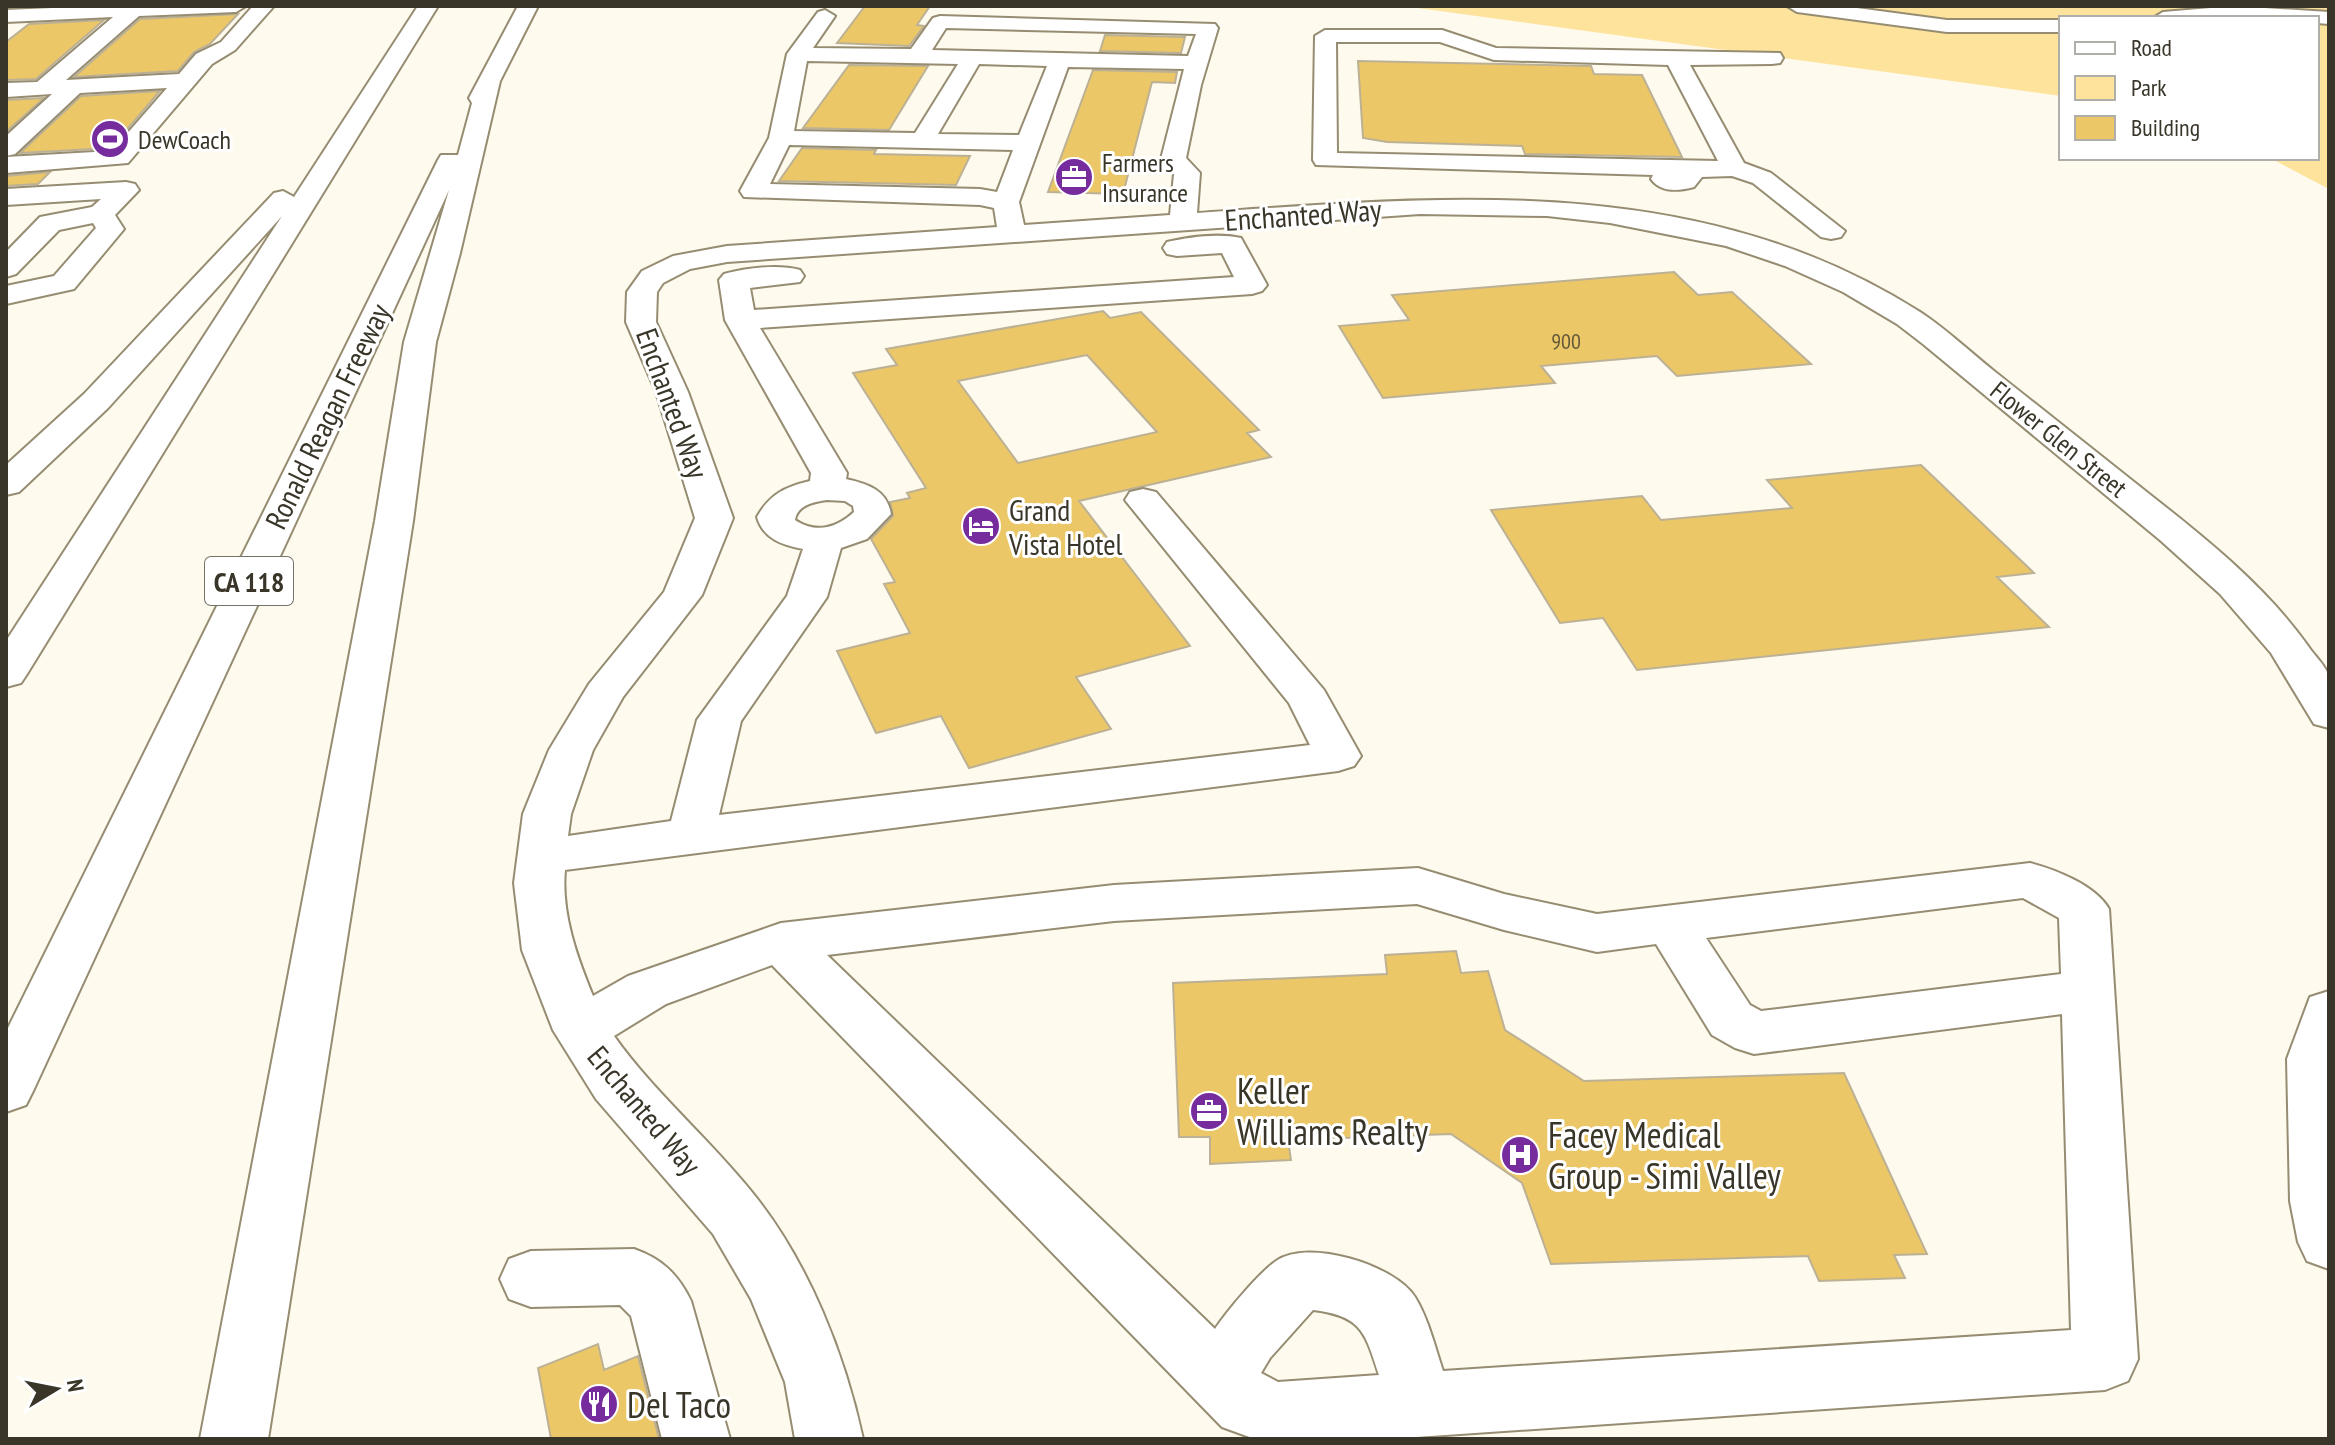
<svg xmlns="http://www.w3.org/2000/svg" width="2335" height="1445" viewBox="0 0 2335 1445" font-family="'PT Sans Narrow',sans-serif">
<rect width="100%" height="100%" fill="#fefaee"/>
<path fill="#fee39d" d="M1403,6H2329V189L2270,158H2317V18H2061V96Z"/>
<path fill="#ebc767" stroke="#bcb195" stroke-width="2" fill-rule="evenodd" d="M865,6H930L917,25L924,26L909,46L837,43Z
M238,14L210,44L194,52L178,71L74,77L140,19Z
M104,20L36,79L6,80V42L29,24Z
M1105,35L1185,37L1181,53L1100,51Z
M1358,61L1591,66L1594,74L1642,75L1682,157L1525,154L1522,146L1387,142L1363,138Z
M849,65L928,66L889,130L803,128Z
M1093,70L1177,72L1175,83L1152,82L1123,194L1048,192Z
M160,91L111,148L20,153L81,96Z
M44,98L6,132V100Z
M802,148L876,150L874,154L970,156L956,185L779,181Z
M50,172L38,184L6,186V176Z
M1674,272L1698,295L1732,292L1811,364L1677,376L1657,356L1541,366L1555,383L1383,398L1339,326L1409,320L1392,295Z
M1103,311L1110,318L1141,312L1259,430L1247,433L1271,457L1079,501L1190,646L1076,677L1111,729L969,768L941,716L876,733L837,651L910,633L884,584L895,582L871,539L893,516L890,502L910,498L907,493L926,488L853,373L897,365L886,349ZM1087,355L1157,432L1018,463L958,381Z
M1921,465L2034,573L1997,577L2049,627L1637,670L1603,618L1560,623L1491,510L1642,496L1661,520L1792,508L1767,480Z
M1456,951L1461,973L1488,971L1505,1030L1584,1081L1844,1073L1927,1254L1894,1255L1905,1278L1819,1281L1808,1256L1551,1264L1522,1183L1451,1134L1288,1140L1291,1160L1210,1164V1137H1179L1173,983L1387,974L1385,955Z
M598,1344L604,1370L638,1356L659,1439H551L538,1368Z"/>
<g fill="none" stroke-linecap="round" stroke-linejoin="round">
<g stroke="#968c71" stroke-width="4">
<path id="minor" d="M98,6H246L236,12L139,16L66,80L179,74L196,54L221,42L253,6H274L235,50L212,64L128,163L6,173V157L112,151L167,88L80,93L15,154L6,156V136L52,94L6,97V83L37,82L113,17L6,22V10Z
M1787,6H1842L1947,20H2061V32H1947L1797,12Z
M2234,6L2329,12V24L2317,23V18H2153L2163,12Z
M825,10L835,16L813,48L911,49L933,18L940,16L1215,24L1218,28L1201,85L1186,158L1200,173L1197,213C1446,196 1698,171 1920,312C1946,329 1969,351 1994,371C2047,413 2100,455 2153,497C2209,541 2267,588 2308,646C2314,655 2324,664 2328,674C2334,688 2329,712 2329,728L2314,724L2271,653L2220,594L2160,540L1923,344L1897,324L1843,292L1785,266L1726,246L1610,223L1547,216L1420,214L727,262L690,269L663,283L657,292L656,322L688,392L733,518L702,595L623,697L593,750L571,814L568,836L671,821L697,720L787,596L803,549C783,545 763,539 757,517C770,494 785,487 810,481L811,473L725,320L719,280L724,274C746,268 778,264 800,270L804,276L800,282L750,288L754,310L1234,277L1222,253L1177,256L1167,254L1163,248L1167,242C1189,237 1219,233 1241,238L1267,285L1262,291L1252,294L760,328L847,473L846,479C868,484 887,490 891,514L867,539L841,548L827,597L741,721L719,815L1310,745L1289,703L1125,500L1130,492L1143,489L1156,492L1324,690L1361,756L1354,766L1338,771L565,870C561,913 577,957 593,996L628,976L781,923L1114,885L1418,868L1504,894L1597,914L2030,863C2056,870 2095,885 2109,909L2138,1359L2128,1381L2105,1390L1387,1439H1255L1222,1427L772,965L666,1004L614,1036C655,1094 711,1140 755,1196C809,1264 845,1355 863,1439H795L785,1382L751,1299L713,1234L596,1099L553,1030L522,950L514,883L523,814L549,750L589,684L664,592L695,518L656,392L626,322L627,292L642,271L673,256L727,246L997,227L994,208L980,205L744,197L740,191L769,138L787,54L818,12ZM946,28L1196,34L1188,56L932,50ZM807,61L958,64L915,133L794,131ZM979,64L1047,66L1019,135L938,134ZM1068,67L1184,69L1161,159L1174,174L1170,215L1024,225L1019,202ZM789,145L1013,150L997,192L980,189L770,184ZM827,500L845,501L853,506L854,512C837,528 816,534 795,520C797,505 814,502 827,500ZM2023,898L2059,918L2061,974L1761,1011L1750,1005L1706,938ZM1417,904L1504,930L1597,952L1656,944L1712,1035L1735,1048L1754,1054L2062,1014L2071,1330L1443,1371C1435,1347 1428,1318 1415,1297C1395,1265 1308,1238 1276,1261C1259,1273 1227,1311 1215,1329L827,955L1114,921ZM1313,1310C1362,1316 1365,1332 1379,1375L1278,1382L1261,1373L1270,1358Z
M1325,30H1442L1496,48L1780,53L1783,58L1780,63L1772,64L1690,65L1744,163L1771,173L1845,231L1841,237L1831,239L1821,237L1753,183L1732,176L1702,177L1694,187C1679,191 1661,193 1651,179L1653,175L1316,165L1313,160L1315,36ZM1336,42H1440L1494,60L1668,65L1718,161L1337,153Z
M126,182L135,184L139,190L115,215L124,229L74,289L6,304V286L54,276L96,228L93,223L59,230L16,274L6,277V252L40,217L92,207L101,199L6,205V189Z
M2329,991V1269L2307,1261L2298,1242L2290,1201L2287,1059L2310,997Z
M634,1249C662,1259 678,1274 691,1301L730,1439H662L631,1316L620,1305L531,1307L509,1299L500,1279L509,1259L531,1251Z"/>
</g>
<g stroke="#968c71" stroke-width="4">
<path id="highway" d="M418,6H438L27,674L21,683L6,687V641L282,216L108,408L19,492L6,495V465L84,394L274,193L283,191L294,197Z
M518,6H538L500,81L460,253L436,342L413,521L268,1439H200L375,521L404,342L449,190L34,1089L26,1105L6,1112V1032L438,160L441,155H458L472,103L469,98Z"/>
</g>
<use href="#minor" fill="#fff" fill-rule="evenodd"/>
<use href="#highway" fill="#fff" fill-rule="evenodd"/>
</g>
<defs>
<g id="stadium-disc" transform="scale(2)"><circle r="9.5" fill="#772c9e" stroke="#fff"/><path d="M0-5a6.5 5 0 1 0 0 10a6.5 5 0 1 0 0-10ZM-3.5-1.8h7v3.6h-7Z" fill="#fff"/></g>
<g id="office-disc" transform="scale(2)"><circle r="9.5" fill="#772c9e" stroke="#fff"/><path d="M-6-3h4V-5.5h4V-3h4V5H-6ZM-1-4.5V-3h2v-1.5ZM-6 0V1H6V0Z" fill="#fff"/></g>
<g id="hotel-disc" transform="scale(2)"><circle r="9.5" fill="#772c9e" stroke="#fff"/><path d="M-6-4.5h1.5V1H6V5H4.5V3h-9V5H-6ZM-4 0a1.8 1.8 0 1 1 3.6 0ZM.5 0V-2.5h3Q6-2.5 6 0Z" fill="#fff"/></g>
<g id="hospital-disc" transform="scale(2)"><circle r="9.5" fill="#772c9e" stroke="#fff"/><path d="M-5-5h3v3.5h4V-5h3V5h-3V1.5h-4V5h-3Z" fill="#fff"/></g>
<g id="restaurant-disc" transform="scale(2)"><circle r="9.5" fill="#772c9e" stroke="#fff"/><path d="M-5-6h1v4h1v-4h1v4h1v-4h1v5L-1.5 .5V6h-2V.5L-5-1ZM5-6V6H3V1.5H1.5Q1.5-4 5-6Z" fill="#fff"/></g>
</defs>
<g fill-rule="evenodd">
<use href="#stadium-disc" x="110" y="139"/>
<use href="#office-disc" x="1074" y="177"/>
<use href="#hotel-disc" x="981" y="526"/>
<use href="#office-disc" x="1209" y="1111"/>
<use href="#hospital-disc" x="1520" y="1155"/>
<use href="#restaurant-disc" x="599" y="1404"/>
</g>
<g text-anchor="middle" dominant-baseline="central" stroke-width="6" stroke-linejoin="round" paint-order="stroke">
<g font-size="22" fill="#665a38">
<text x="1566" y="341">900</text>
</g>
<g font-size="26" fill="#393529" stroke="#fff" text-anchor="start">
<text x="138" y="139">DewCoach</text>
<text x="1102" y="162">Farmers<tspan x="1102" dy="30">Insurance</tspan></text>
</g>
<g font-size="26" fill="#393529" stroke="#fff">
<text transform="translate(2059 439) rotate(39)">Flower Glen Street</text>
</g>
<rect fill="#fff" stroke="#747269" stroke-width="2" x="205" y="557" width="88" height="48" rx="6"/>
<g font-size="28" font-weight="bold" fill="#393529">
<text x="249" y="581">CA 118</text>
</g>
<g font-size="30" fill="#393529" stroke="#fff">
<text transform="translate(1303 214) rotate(-4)">Enchanted Way</text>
<text transform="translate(673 403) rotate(70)">Enchanted Way</text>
<text transform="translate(327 416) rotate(-64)">Ronald Reagan Freeway</text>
<text transform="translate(645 1110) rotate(50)">Enchanted Way</text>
</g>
<g font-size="30" fill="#393529" stroke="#fff" text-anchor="start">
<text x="1009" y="509">Grand<tspan x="1009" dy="34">Vista Hotel</tspan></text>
</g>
<g font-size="36" fill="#393529" stroke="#fff" text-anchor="start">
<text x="1237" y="1090">Keller<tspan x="1237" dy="41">Williams Realty</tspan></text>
<text x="1548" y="1134">Facey Medical<tspan x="1548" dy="41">Group - Simi Valley</tspan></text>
<text x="627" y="1404">Del Taco</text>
</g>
</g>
<rect width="2335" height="1445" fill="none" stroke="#393529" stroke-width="16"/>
<rect x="2059" y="16" width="260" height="144" fill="#ffffff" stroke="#b0aea9" stroke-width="2"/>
<rect x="2075" y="42" width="40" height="12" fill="#ffffff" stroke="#b0aea9" stroke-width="2"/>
<text x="2131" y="56" font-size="24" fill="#393529">Road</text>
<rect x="2075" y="76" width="40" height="24" fill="#fee39d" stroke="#b0aea9" stroke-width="2"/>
<text x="2131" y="96" font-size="24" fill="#393529">Park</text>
<rect x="2075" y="116" width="40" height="24" fill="#ebc767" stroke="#b0aea9" stroke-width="2"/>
<text x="2131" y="136" font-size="24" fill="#393529">Building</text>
<g transform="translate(56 1389) rotate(80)" stroke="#ffffff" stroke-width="6" paint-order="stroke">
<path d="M0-6L14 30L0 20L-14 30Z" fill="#393529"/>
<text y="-12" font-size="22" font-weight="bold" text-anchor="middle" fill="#393529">N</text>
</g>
</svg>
